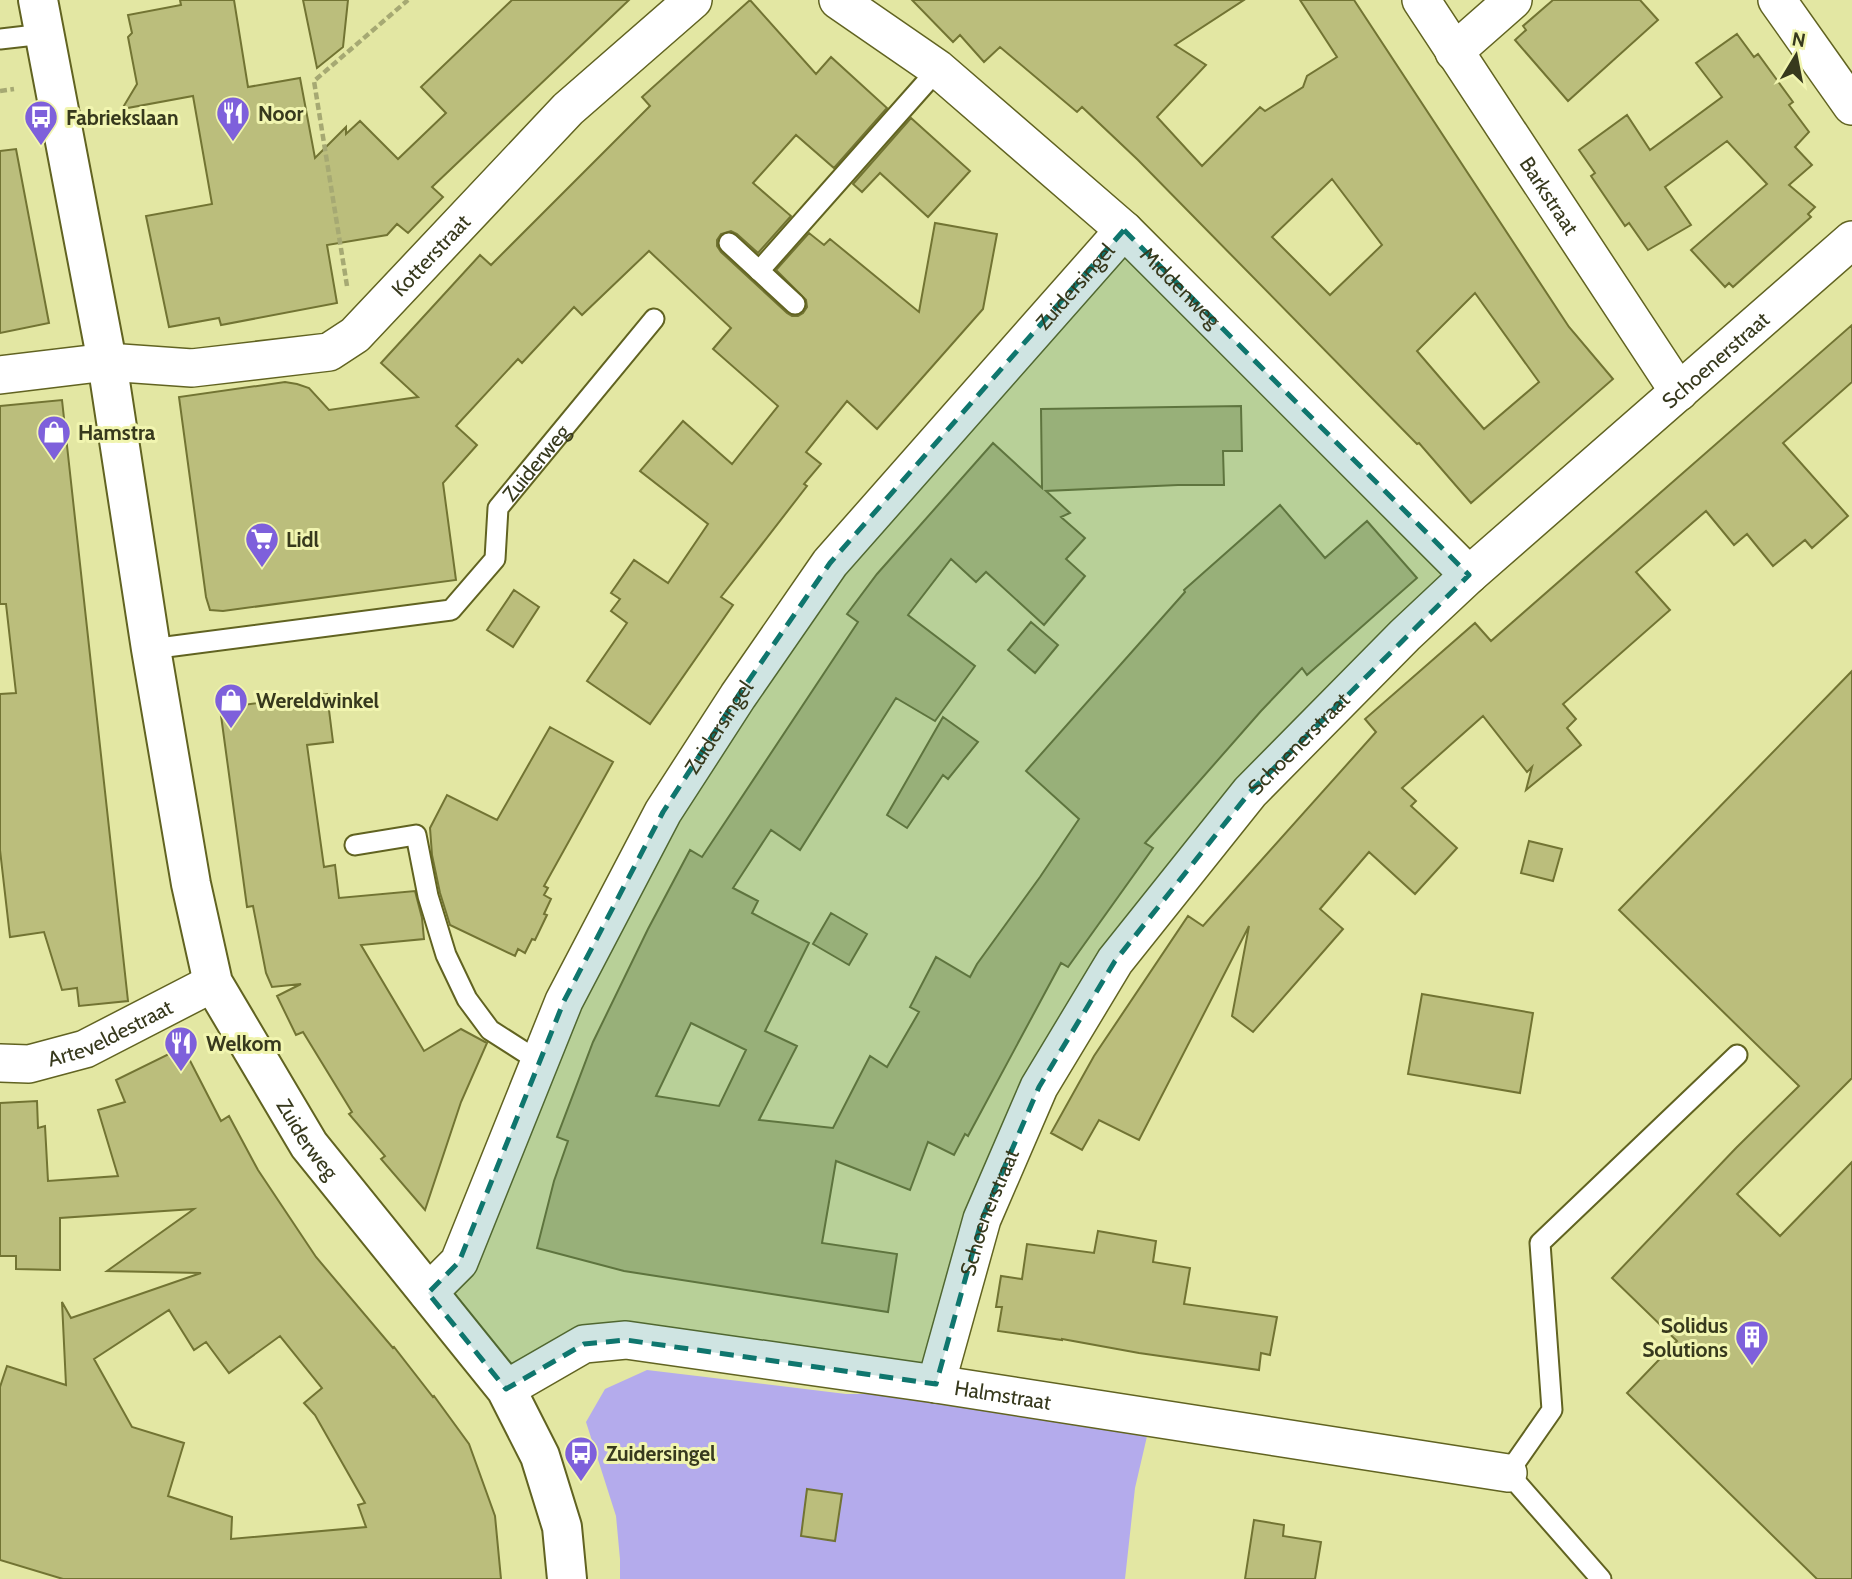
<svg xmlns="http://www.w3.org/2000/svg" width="1852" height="1579" viewBox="0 0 1852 1579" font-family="Cabin,sans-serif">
<rect width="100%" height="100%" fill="#e3e7a3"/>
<path fill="#b4abec" d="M647,1370L846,1394H892L1148,1432L1135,1488L1125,1579H620V1559L616,1516L586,1422L605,1389Z"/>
<path fill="#bbbe7c" stroke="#727433" stroke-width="2" fill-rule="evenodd" d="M180,0H234L248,87L300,78L315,158L346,127V134L360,121L398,159L446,113L421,87L512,0H629L432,187L443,197L408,233L397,224L387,235L327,245L337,303L221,325L219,318L169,327L146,216L212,204L193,96L122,109L137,84L128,37L132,33L128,15L181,5Z
M303,0H348L343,47L317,68Z
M750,0L816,74L831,57L887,108L834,168L796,135L753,183L791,216L758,253L737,234L731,231L721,234L717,240V246L721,252L787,313L792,316H798L803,313L807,307L806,300L776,270L809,233L824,245L830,239L919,312L935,223L997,234L983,309L877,429L847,401L806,452L821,464L804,484L807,486L721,597L733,605L650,724L587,681L627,623L611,611L620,599L611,593L634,560L668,583L708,524L640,471L683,421L732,464L778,406L713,349L731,328L649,251L582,315L574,307L522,363L518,359L456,426L477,445L443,483L456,580L223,611L210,610L206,597L179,397L285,382L297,384L309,388L329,410L418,397L381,363L480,255L491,265L650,106L642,97Z
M912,0H1244L1175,45L1206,65L1157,117L1202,166L1260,107L1265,111L1303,87L1307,76L1337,57L1300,0H1354L1569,327L1613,379L1471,503L1419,443L1417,444L1138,160L1082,107L1077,112L1000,47L984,62L960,35L953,42ZM1332,179L1382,245L1330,295L1272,237ZM1475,293L1539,382L1484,429L1417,351Z
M1553,0H1640L1658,20L1568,101L1515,40L1526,30L1523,26Z
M1737,34L1754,57L1758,54L1793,102L1789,105L1809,132L1795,147L1812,165L1789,185L1815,207L1808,214L1811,217L1733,287L1729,283L1725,287L1691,250L1767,184L1727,141L1665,187L1691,225L1648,250L1629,223L1625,226L1591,176L1595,173L1579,150L1627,115L1650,150L1722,97L1696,63Z
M911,118L970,171L928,217L880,173L862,192L853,184Z
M16,149L49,323L0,333V151Z
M1852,325V382L1783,443L1848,516L1812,548L1805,540L1773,566L1747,534L1734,545L1706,511L1636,572L1670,610L1563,704L1576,719L1567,728L1581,745L1526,790L1532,767L1527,772L1483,716L1402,788L1416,801L1411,806L1457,848L1415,894L1369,852L1320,909L1343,929L1253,1032L1232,1016L1249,926L1139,1140L1099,1120L1082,1150L1051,1133L1094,1056L1188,916L1203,926L1241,883L1376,732L1365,719L1475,623L1491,641Z
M62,400L128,1001L79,1006L77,988L62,990L44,932L10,937L0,850V694L16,693L6,604H0V406Z
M1241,406L1242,451H1223L1224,485H1178L1046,491L1070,513L1061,517L1085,538L1066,559L1085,576L1044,625L986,572L976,582L951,559L908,615L975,666L935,721L896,698L800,850L771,830L733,888L758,901L752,913L809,943L765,1031L797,1046L759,1120L833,1128L870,1056L887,1067L919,1012L910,1007L936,957L970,977L977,964L1040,877L1079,819L1026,771L1185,592L1184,590L1280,505L1325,558L1367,521L1417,578L1307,675L1302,668L1261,711L1145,843L1153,848L1068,967L1061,963L968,1136L965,1134L954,1155L928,1142L910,1190L836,1161L822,1243L897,1254L888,1312L624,1271L537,1248L554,1181L568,1141L557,1137L593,1042L648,929L690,850L702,857L858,622L847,614L877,574L993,443L1042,488L1041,409ZM691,1023L746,1050L719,1106L656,1096Z
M514,590L539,607L513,647L487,630Z
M1031,622L1058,645L1035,673L1008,650Z
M1852,671V1078L1737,1194L1780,1236L1852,1162V1579H1817L1627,1393L1677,1341L1612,1278L1736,1148L1799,1086L1619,910Z
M327,694L333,742L307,745L324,867L335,865L339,898L415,891L422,918L424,939L361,945L424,1051L461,1029L487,1043L461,1102L425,1210L381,1159L385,1156L349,1114L352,1112L303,1032L296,1035L277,996L301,984L272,987L266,973L253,906L247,907L220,708Z
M943,717L978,742L948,779L943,775L907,828L887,815Z
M550,727L613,762L544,886L548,888L544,895L551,899L544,914L547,915L535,940L532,939L525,953L518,949L515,956L450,925L440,893L432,855L430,828L447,795L497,820Z
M1529,841L1562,849L1553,881L1521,873Z
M831,913L867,934L849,965L813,944Z
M1422,994L1533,1013L1520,1093L1408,1074Z
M183,1047L221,1121L229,1116L258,1170L316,1257L393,1348L394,1347L433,1397L434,1396L469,1444L495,1516L501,1579H63L0,1560V1387L7,1366L66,1385L62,1302L71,1318L201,1273L107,1271L194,1209L60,1218V1270L16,1269V1256H0V1103L37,1101L38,1128L45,1126L48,1181L118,1176L98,1110L125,1102L116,1080ZM169,1310L194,1350L206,1342L229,1373L280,1336L322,1388L304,1403L315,1415L365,1503L358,1505L366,1527L231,1539L232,1517L168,1496L184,1443L132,1427L94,1359Z
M1098,1231L1156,1241L1153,1262L1190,1268L1184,1304L1277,1317L1270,1355L1261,1353L1259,1370L1139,1353L1062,1339V1340L998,1331L1002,1307H996L1001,1276L1022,1279L1027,1244L1094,1253Z
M807,1489L842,1494L835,1541L801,1536Z
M1254,1520L1284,1525L1283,1536L1321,1542L1315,1579H1245Z"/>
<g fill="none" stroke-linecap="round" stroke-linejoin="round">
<g stroke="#616321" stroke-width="23">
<g id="service">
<path d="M0,39L44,34"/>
<path d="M729,243L795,304"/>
<path d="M759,271L938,69"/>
<path id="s1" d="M151,649L451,610L495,559L498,508L654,319"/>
<path d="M355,845L416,835L428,896L446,955L467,999L490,1030L540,1062"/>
<path d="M1601,1579L1508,1473L1552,1410L1540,1243L1737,1055"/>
</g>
</g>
<g stroke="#616321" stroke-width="40">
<g id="minor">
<path id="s2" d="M838,0L938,69L1124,230L1469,575"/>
<path id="s3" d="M1421,0L1679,392"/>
<path d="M1777,0L1852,106"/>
<path d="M1454,52L1513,0"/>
<path id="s4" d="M0,375L107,362L192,368L329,352L355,335L568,109L693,0"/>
<path id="s5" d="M0,1063L29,1064L85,1049L213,983"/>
<path id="s6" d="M428,1293L459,1262L564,1001L663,812L738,696L830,563L1124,230"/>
<path id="s7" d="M936,1384L982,1219L1039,1087L1115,961L1250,792L1405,635L1469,575L1852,240"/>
<path id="s8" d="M506,1389L584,1344L626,1340L936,1384L1508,1473"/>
</g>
</g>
<g stroke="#616321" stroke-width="42">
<g id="tertiary">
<path id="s9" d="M38,0L107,362L151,649L191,884L213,983L309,1145L506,1389L540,1456L562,1527L567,1579"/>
</g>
</g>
<path stroke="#a6a973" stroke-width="4.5" stroke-dasharray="7 3.5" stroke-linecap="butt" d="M0,91L14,89
M347,286L314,81L408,0"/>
<use href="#service" stroke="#fff" stroke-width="19"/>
<use href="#minor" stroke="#fff" stroke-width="37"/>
<use href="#tertiary" stroke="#fff" stroke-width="38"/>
</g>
<path fill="#0f766e" fill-opacity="0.2" stroke="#0f766e" stroke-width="5" stroke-dasharray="14 9" stroke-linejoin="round" d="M1124,230L1469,575L1250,792L1115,961L1039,1087L982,1219L936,1384L626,1340L584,1344L506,1389L428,1293L459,1262L564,1001L663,812L738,696L830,563Z"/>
<defs>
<g id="restaurant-pin" transform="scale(1.75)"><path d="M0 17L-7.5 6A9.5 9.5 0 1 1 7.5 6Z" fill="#7e60db" stroke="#f1f5b0"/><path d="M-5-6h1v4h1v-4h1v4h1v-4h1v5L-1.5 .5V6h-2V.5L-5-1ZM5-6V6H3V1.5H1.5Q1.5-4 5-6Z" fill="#fff"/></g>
<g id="bus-pin" transform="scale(1.75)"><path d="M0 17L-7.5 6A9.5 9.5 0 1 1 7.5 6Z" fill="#7e60db" stroke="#f1f5b0"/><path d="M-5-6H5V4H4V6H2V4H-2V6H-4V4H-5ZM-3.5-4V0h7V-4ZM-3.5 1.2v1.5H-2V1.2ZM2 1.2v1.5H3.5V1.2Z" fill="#fff"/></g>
<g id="shop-pin" transform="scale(1.75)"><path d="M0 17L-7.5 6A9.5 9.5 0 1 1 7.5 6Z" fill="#7e60db" stroke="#f1f5b0"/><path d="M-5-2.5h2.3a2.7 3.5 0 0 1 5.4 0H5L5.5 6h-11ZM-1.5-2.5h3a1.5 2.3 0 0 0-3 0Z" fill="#fff"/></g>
<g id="supermarket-pin" transform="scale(1.75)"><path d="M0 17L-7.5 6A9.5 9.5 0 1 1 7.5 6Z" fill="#7e60db" stroke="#f1f5b0"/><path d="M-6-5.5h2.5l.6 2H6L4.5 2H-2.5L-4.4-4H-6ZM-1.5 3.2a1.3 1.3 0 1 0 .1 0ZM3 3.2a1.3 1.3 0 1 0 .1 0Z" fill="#fff"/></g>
<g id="building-pin" transform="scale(1.75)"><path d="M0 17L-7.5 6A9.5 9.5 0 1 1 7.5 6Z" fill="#7e60db" stroke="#f1f5b0"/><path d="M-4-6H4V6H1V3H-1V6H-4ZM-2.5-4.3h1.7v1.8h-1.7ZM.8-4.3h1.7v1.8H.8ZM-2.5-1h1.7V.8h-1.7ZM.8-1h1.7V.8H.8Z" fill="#fff"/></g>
</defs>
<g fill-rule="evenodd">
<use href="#restaurant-pin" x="233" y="113"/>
<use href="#bus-pin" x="41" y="117"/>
<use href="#shop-pin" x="54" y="432"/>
<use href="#supermarket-pin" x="262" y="539"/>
<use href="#shop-pin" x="231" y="700"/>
<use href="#restaurant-pin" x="181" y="1043"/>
<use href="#building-pin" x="1752" y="1337"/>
<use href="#bus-pin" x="581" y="1453"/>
</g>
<g text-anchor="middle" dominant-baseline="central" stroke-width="6" stroke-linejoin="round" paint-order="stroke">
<g font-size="21" font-weight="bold" fill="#37391d" stroke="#f1f5b0" text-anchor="start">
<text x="258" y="113">Noor</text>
<text x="66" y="117">Fabriekslaan</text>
<text x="78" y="432">Hamstra</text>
<text x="286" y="539">Lidl</text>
<text x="256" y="700">Wereldwinkel</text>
<text x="206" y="1043">Welkom</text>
<text x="1728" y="1325" text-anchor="end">Solidus<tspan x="1728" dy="24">Solutions</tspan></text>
<text x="606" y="1453">Zuidersingel</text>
</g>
<g font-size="21" fill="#37391d" stroke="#f1f5b0">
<text stroke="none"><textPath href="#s3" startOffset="234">Barkstraat</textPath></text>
<text stroke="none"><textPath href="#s4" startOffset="472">Kotterstraat</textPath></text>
<text stroke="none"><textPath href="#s6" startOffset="1208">Zuidersingel</textPath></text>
<text stroke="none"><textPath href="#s2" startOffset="448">Middenweg</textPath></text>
<text stroke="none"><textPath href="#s7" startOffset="1314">Schoenerstraat</textPath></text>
<text stroke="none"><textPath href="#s1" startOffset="480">Zuiderweg</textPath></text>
<text stroke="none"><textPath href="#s6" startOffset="640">Zuidersingel</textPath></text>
<text stroke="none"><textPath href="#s7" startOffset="747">Schoenerstraat</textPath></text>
<text stroke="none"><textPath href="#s5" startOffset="116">Arteveldestraat</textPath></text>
<text stroke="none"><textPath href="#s9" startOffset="1181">Zuiderweg</textPath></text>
<text stroke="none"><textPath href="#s7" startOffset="180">Schoenerstraat</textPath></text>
<text stroke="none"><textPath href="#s8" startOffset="513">Halmstraat</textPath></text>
</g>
</g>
<g transform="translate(1796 56) rotate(10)" stroke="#f1f5b0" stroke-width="5" paint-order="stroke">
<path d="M0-5L12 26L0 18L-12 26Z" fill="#37391d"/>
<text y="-10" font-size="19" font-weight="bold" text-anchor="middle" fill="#37391d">N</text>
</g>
</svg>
